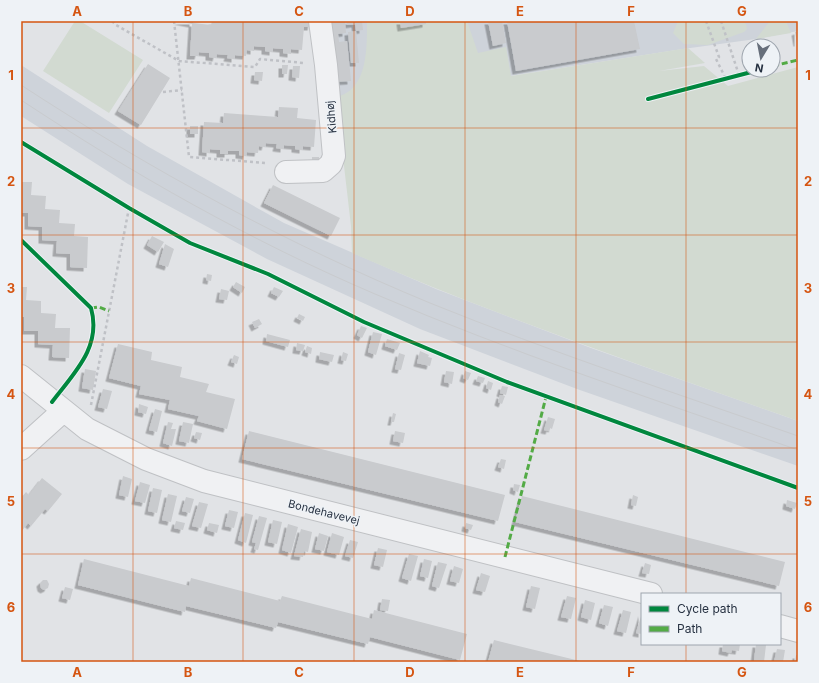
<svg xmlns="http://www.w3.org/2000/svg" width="819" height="683" viewBox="0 0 819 683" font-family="Inter,sans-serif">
<defs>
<filter id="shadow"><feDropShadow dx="-3.5" dy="3.5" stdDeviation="0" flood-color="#0004"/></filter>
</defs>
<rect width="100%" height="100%" fill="#e1e3e6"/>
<path fill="#ced3da" d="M327,21H798V31L756,39L683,49L336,103Z
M21,65L147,146L284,223L436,289L591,348L798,421V466L577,389L420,329L267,259L128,184L21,116Z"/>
<path fill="#d2dad1" d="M75,21H80L143,60L109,113L43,71Z
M367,21H467L478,53L506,47L511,76L688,48L705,63L659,71L704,66L728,86L798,67V421C648,368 498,317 352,253L351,226L336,97C368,90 367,48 367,21Z
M678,21H742L746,24L747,29L744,32L708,45L684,44L673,33Z
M770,21H786L791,33L756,39Z"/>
<path fill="#c9cbce" filter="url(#shadow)" d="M177,21H193V23L211,25L212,21H312L311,27H304L302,50L291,49V54L283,53V49L273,48V52L265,51V47L254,46V51L247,50L246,56L235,55V59L227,58L228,55L217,54L216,58L209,57V53L199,52L198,56H190L192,24Z
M327,21H345L346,33L338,34L339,42L347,41L351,81L334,82Z
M346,21H362L363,30L356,31L355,24L347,25Z
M400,21H426V24L401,28Z
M488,21H502L506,43L493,46Z
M507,21H634L640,49L516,71Z
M356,31L359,63H351L348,32Z
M798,31V43H797L795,32Z
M148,64L170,78L141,125L118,111Z
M282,65H288L287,74H282Z
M293,66H300L299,78L292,77Z
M255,72H263L262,81L254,80Z
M279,107L298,108L297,118L316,120L314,147L303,146V150L295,149V146L284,145V149L276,148L277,144L266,143L265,147L259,146L258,153L247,152L246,156L239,155V151H228V154H220V150L210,149V153L202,152L204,122L223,123L224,113L278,117Z
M190,126H198V134H190Z
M312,157H319V163H312Z
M21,182H32L31,195L46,196L45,209L60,210L59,223L75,224L74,236L88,237L87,268L70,267V254L56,253L57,241L42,240V227L28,226V213H21Z
M273,185L340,218L331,236L264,203Z
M152,236L164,242L158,252L147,245Z
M165,244L174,249L168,267L159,264Z
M207,274L212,275L211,281L206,280Z
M236,282L245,287L242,293L233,287Z
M21,287H27L26,300L41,301V313L56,314L55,328H70L69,358L52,357L53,345L38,344V331H24V317H21Z
M274,287L283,291L279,297L271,293Z
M221,289L229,291L227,300L219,299Z
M299,314L305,317L303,321L297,318Z
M259,319L262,324L255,328L252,322Z
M361,326L367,328L362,338L357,335Z
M373,332L382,334L376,355L368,352Z
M267,334L290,340L288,347L266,341Z
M387,339L400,343L397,350L385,346Z
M297,343L305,345L303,351L296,350Z
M118,344L152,352L151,360L182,367L180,377L209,384L206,392L235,399L227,429L197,421L199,416L168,409L170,400L139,394L141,386L109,378Z
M307,346L312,348L311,354L305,352Z
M420,351L429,355L428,357L432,358L430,366L417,363Z
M320,352L334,355L332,362L319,359Z
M343,352L348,354L346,361L341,360Z
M399,353L405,355L401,370L395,369Z
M234,355L239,357L237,364L231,362Z
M85,369L96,371L93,390L82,388Z
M446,371L454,372L452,384L444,382Z
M465,371L471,373L468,380L463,378Z
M478,376L485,378L483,383L476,381Z
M488,381L493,383L491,390L486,388Z
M502,386L508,387L506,395L500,393Z
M103,389L112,391L107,409L98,407Z
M500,395L505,396L502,404L498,402Z
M139,404L148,407L146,414L138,412Z
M155,409L162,411L157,432L149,430Z
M393,413L396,414L394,422H391Z
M548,417L555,419L552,429L550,428L549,431L544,430Z
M168,422L173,423L171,429H176L172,446L163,443Z
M183,422L193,424L189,443L179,441Z
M249,431L505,495L498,521L242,459Z
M395,431L405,433L403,443L393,441Z
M196,432L202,433L200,440L194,438Z
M501,459L506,460L504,469L498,467Z
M123,476L132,479L128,497L119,495Z
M42,478L62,494L48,511L45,509L31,526L28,523L21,532V498L26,492L29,495Z
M140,482L150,485L145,503L135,501Z
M514,484L520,485L518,492L513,490Z
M153,488L162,490L157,513L148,511Z
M168,494L177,496L171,522L162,520Z
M633,495L638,497L636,506L631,505Z
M522,496L785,562L779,586L515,522Z
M186,497L194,499L190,513L182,511Z
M787,500L797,503L795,509L786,506Z
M199,502L208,504L201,528L192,526Z
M229,510L238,512L234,528L225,526Z
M245,513L253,515L246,543L238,540Z
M259,516L267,518L258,550L254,549L256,543L252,542Z
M273,520L282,522L277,544L268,542Z
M176,521L185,523L183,530L174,528Z
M209,523L219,525L217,533L207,530Z
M466,523L473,525L471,530L465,528Z
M288,524L298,527L291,553L282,550Z
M301,529L312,532L308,552L304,551L303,557L294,556Z
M319,533L328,536L324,551L315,549Z
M332,533L344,537L339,555L327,552Z
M350,540L358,542L353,558L345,556Z
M378,548L387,550L383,567L374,565Z
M409,554L418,556L411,581L402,578Z
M84,559L189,586L191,578L280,601L282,596L372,619L374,610L467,634L460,660L370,637L368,644L278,622L276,628L186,606L185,612L78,585Z
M424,559L432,561L428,578L420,576Z
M438,562L447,564L439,588L432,586Z
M645,563L651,565L649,574L642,573Z
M454,566L463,569L459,583L450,581Z
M481,573L490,576L485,592L476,590Z
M43,580H47L49,584L48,588L44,590L41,588L40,583Z
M531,586L540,588L535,609L526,607Z
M65,587L73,589L70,600L62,598Z
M567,596L576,598L571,619L561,617Z
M382,599L390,600L388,611L380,610Z
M585,600L595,603L591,620L581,617Z
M604,605L613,607L608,626L599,623Z
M623,610L631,612L626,633L617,631Z
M642,613V634L636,633Z
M494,640L580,661V662H488Z
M723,644H740L739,651L732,650L731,653L722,651Z
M756,644L766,645L764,662L754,661Z
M777,649L785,650L783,662H774Z
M796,655H798V662H795Z"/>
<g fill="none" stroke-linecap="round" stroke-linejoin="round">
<g stroke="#bfc1c4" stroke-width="24">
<path id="minor" d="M286,172L323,171L331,164L334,156L326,65L320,21
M21,376L87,429L146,459L204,481L651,594
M21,449L63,411
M780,626L798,631"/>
</g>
<path stroke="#bfc1c6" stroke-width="2.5" stroke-dasharray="3 3" stroke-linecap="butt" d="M112,21L116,25L179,61L255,67L260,59L304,63
M174,21L189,157L266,163
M706,21L719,57L716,59L726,79
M721,21L739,75
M163,92L182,90
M91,405L129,208"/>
<use href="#minor" stroke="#f0f1f3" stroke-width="22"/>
<path stroke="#c9cbce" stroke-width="1" d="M21,85C151,170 287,244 430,303C551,352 675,393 798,436
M21,100C133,174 251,241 375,294C513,353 656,400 798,450"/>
<path stroke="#53ab46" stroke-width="3" stroke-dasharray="6 3" stroke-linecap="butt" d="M773,66L798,60
M91,308L99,307L109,311
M505,557L546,397"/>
<g stroke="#eef2f6" stroke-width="6">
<path id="cycleway" d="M648,99L759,70
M21,142L129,208L190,243L268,274L364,322L507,382L798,488
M21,240L91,308C102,347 74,373 52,402"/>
</g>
<use href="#cycleway" stroke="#00873e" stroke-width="4"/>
</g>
<path fill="none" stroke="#d55511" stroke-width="1" stroke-opacity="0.55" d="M133,21V662M243,21V662M354,21V662M465,21V662M576,21V662M686,21V594M21,128H798M21,235H798M21,342H798M21,448H798M21,554H798M686,644V662"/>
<g text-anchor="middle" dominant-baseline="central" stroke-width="3" stroke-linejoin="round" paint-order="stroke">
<g font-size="11" fill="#263141" stroke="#eef2f6">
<text transform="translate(331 117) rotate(-95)">Kidhøj</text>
<text transform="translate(324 512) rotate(14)">Bondehavevej</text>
</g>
</g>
<rect width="819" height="683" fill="none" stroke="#eef2f6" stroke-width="44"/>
<rect x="641" y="593" width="140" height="52" fill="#eef2f6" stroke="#9ea5ae"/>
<rect x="649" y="606" width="20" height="6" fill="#00873e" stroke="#9ea5ae"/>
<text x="677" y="613" font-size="12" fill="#263141">Cycle path</text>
<rect x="649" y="626" width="20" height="6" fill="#53ab46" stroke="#9ea5ae"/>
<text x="677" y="633" font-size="12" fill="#263141">Path</text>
<g transform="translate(761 58) rotate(190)"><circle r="19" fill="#eef2f6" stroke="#9ea5ae"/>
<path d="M0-3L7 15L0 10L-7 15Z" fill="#676f7b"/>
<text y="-6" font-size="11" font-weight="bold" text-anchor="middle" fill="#263141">N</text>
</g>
<rect x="22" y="22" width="775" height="639" fill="none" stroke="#d55511" stroke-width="1.5"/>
<g font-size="13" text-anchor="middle" font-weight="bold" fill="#d55511">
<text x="77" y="16">A</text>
<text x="188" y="16">B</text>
<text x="299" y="16">C</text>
<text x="410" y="16">D</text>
<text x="520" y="16">E</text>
<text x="631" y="16">F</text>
<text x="742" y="16">G</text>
<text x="11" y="80">1</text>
<text x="808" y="80">1</text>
<text x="11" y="186">2</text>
<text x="808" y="186">2</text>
<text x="11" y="293">3</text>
<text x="808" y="293">3</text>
<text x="11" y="399">4</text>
<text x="808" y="399">4</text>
<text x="11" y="506">5</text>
<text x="808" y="506">5</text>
<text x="11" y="612">6</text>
<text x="808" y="612">6</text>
<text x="77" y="677">A</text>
<text x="188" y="677">B</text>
<text x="299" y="677">C</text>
<text x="410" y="677">D</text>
<text x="520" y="677">E</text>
<text x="631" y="677">F</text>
<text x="742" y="677">G</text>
</g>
</svg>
